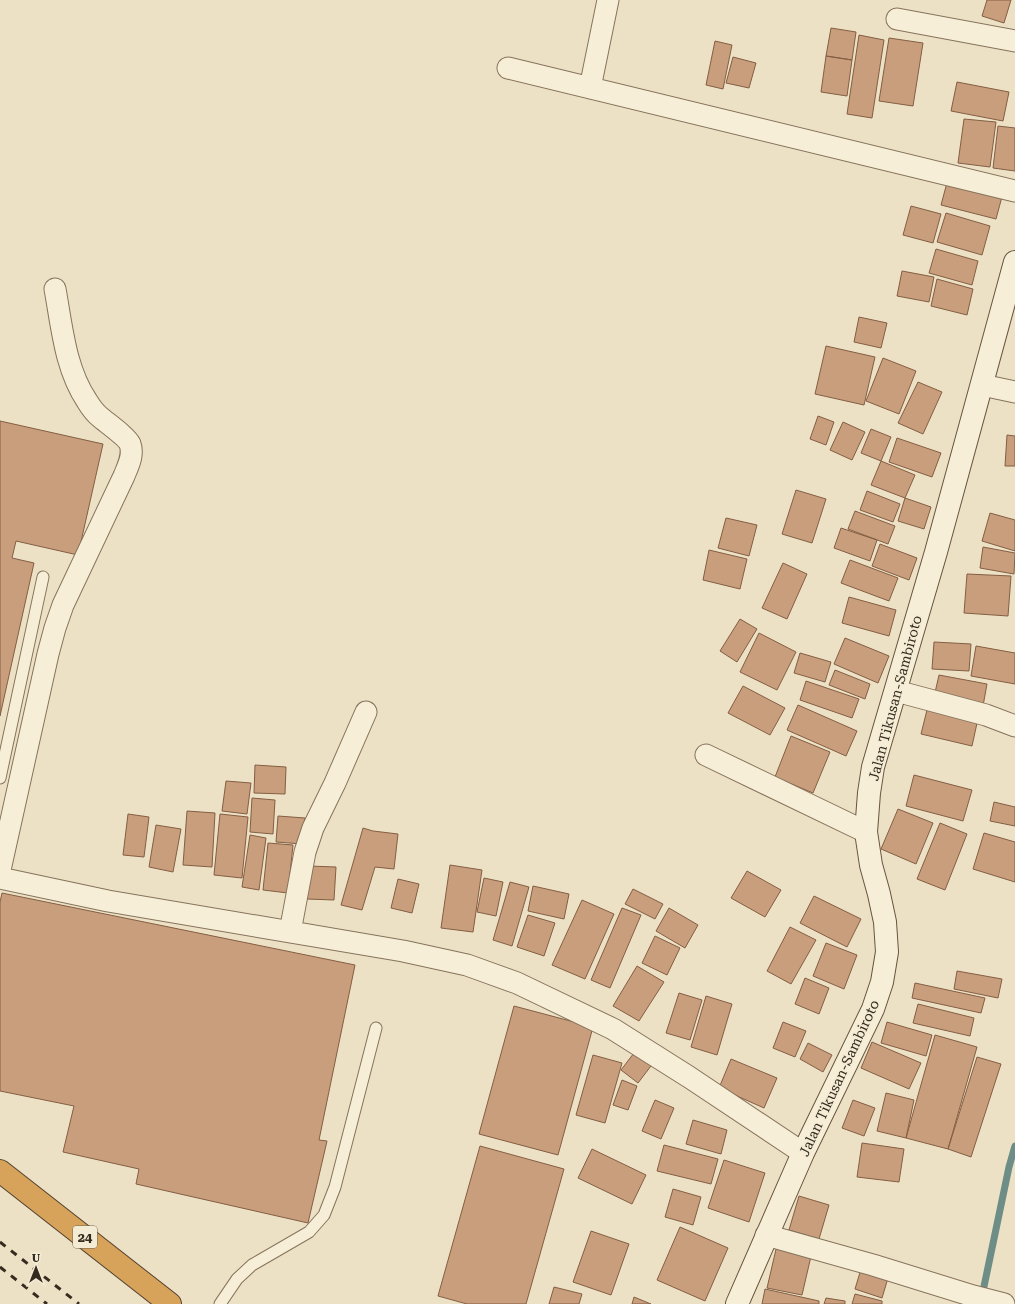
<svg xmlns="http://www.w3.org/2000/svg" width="1015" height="1304" viewBox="0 0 1015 1304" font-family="'Roboto Serif',serif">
<rect width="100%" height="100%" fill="#ece1c5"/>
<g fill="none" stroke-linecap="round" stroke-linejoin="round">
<path stroke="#6d8d86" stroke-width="7" d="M982,1296L1009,1167L1015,1146"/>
</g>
<path fill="#c89e7c" stroke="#845e43" d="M987,0H1011L1004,23L982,16Z
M831,28L856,32L852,60L826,56Z
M859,35L884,40L872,118L847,114Z
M889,38L923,43L913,106L879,101Z
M715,41L732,45L723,89L706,85Z
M826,56L852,60L847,96L821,92Z
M733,57L756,63L749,88L726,83Z
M957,82L1009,92L1003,121L951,111Z
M964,119L996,122L990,167L958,163Z
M998,126L1015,128V171L993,168Z
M948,179L1003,193L996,219L941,205Z
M911,206L941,214L933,243L903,235Z
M946,213L990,226L982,255L937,242Z
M936,249L978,261L972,285L929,273Z
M902,271L934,277L929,302L897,296Z
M937,279L973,289L967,315L931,306Z
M859,317L887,323L881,348L854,342Z
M826,346L875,357L864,405L815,394Z
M883,358L916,371L899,414L866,401Z
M918,382L942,392L923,434L898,423Z
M818,416L834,422L826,445L810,439Z
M0,421L103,444L78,555L16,541L12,558L34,563L0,716Z
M843,422L865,432L852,460L830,450Z
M871,429L891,437L881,461L861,453Z
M1007,435L1015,436V466H1005Z
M897,438L941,453L932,477L889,462Z
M881,461L915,475L905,498L871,485Z
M796,490L826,499L812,543L782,534Z
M867,491L900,504L893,522L860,510Z
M905,498L931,507L924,529L898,521Z
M855,511L895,526L888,544L848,529Z
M990,513L1015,520V551L982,541Z
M726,518L757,525L749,556L718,548Z
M841,528L877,540L870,561L834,548Z
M880,544L917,558L909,580L872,566Z
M983,547L1015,553L1014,574L980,568Z
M709,550L747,559L740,589L703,580Z
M850,560L898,578L889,601L841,583Z
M783,563L807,574L787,619L762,608Z
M967,574L1011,576L1008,616L964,613Z
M849,597L896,610L889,636L842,623Z
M740,619L757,629L737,662L720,651Z
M759,633L796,652L777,690L740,672Z
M845,638L889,656L878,683L834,664Z
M934,642L971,644L969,671L932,669Z
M976,646L1015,653V684L971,676Z
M800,653L831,662L825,682L794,673Z
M835,670L870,684L865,699L829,685Z
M939,675L987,684L983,706L934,697Z
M806,681L859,699L852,718L800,700Z
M743,686L785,708L770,735L728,713Z
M929,702L979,714L972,746L921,734Z
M798,705L857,731L846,756L787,730Z
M791,736L830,752L813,793L775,777Z
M255,765L286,767L285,794L254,793Z
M914,775L972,790L963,821L906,806Z
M226,781L251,783L247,814L222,811Z
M252,798L275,800L273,834L250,832Z
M994,802L1015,807V826L990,821Z
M898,809L933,823L916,864L881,849Z
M187,811L215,813L212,867L183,865Z
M128,814L149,817L144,857L123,855Z
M220,814L248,817L242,878L214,875Z
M278,816L305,818L302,844L276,842Z
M940,823L967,834L945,890L917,879Z
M156,825L181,829L173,872L149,867Z
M363,828L373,831L398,834L394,869L375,867L362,910L341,905Z
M984,833L1015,842V882L973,869Z
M250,835L266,838L259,890L242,887Z
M268,843L293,845L288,893L263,890Z
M450,865L482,870L473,932L441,928Z
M309,866L336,867L334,900L307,899Z
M747,871L781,890L765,917L731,898Z
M484,878L503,882L496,916L477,912Z
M398,879L419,884L412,913L391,908Z
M510,882L529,887L512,946L493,940Z
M533,886L569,894L564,919L528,911Z
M633,889L663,904L655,919L625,904Z
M2,893L355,965L319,1140L327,1141L308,1223L136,1184L139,1169L63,1152L74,1106L0,1091V902Z
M814,896L861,919L847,947L800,923Z
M582,900L614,914L585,979L552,965Z
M622,908L641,915L610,988L591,980Z
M669,908L698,925L685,948L656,931Z
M528,915L555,923L544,956L517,947Z
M790,927L816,940L791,984L767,971Z
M655,936L680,948L667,975L642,963Z
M826,943L857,955L844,989L813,976Z
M637,966L664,982L639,1021L613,1006Z
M957,971L1002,979L998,998L954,989Z
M805,978L829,988L819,1014L795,1004Z
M915,983L985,998L981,1013L912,998Z
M679,993L702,1000L690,1040L666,1033Z
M706,996L732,1004L717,1055L691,1047Z
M918,1004L974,1018L970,1036L913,1023Z
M514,1006L593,1027L558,1155L479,1134Z
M783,1022L806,1031L795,1057L773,1048Z
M887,1022L932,1035L926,1056L881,1043Z
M935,1035L977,1047L948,1149L906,1138Z
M872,1042L921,1063L909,1089L861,1068Z
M808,1043L832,1055L823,1072L800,1059Z
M637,1049L654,1062L638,1083L621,1070Z
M593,1055L622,1063L605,1123L576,1115Z
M977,1057L1001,1064L971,1157L948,1149Z
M731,1059L777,1078L764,1108L719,1088Z
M622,1080L637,1086L628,1110L613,1105Z
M886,1093L914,1100L906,1138L877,1131Z
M655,1100L674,1108L661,1139L642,1131Z
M853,1100L875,1108L864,1136L842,1128Z
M693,1120L727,1130L721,1154L686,1144Z
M862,1143L904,1149L899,1182L857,1177Z
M664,1145L718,1159L711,1184L657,1171Z
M480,1146L564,1169L526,1304H467L438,1296Z
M592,1149L646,1175L632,1204L578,1178Z
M724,1160L765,1173L749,1222L708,1208Z
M673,1189L701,1197L693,1225L665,1217Z
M799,1196L829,1205L819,1239L789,1230Z
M680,1227L728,1248L705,1301L657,1280Z
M591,1231L629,1244L611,1295L573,1282Z
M777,1245L812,1252L802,1295L767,1288Z
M861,1269L888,1278L882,1298L855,1289Z
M554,1287L582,1294L579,1304H549Z
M765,1289L819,1301V1304H762Z
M855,1294L882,1301V1304H852Z
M634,1297L651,1304H632Z
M826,1298L845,1301V1304H824Z"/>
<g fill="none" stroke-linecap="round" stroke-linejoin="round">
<g stroke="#86735c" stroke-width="13">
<path id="lane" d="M0,778L43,577
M220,1304L237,1279L252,1265L309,1232L324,1215L335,1187L376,1028"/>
</g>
<g stroke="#86735c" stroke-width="23">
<path id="street" d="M897,19L1015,41
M508,68L1015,191
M590,88L608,0
M982,385L1015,392
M896,691L986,715L1015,726
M706,755L866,832
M0,870L48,654L55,628L63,605L124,476C128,466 134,455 130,444C127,437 107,423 100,417C95,413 90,406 87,401C65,368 62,327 55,289
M0,878L108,901L403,951L467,965L517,983L613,1029L689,1077L803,1153
M290,932L305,852L313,828L335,783L366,712
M766,1235L873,1265L973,1296L1004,1304"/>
</g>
<g stroke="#68543f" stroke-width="24">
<path id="secondary" d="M737,1304L803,1153L873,1009L882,982L887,952L885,922L879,894L871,865L866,832L869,793L873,767L936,552L1015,262"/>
</g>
<g stroke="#544130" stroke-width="24">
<path id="highway" d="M0,1171L170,1304"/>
</g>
<use href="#lane" stroke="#f7eed7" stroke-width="11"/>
<use href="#street" stroke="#f7eed7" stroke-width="21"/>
<use href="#secondary" stroke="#f7eed7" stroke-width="22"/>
<use href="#highway" stroke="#d7a35a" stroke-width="22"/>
<path stroke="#362b1f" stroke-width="3" stroke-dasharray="7 7" stroke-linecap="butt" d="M0,1242L79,1304
M0,1267L47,1304"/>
</g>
<g text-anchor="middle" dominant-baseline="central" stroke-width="3" stroke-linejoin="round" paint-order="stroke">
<rect fill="#f4ebd4" stroke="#6f6555" stroke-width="1" x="73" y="1226" width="24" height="22" rx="3"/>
<g font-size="13" font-weight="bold" fill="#362b1f">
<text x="85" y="1237">24</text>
</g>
<g font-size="14" fill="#362b1f" stroke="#f4ebd4">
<text transform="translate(895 698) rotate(-75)">Jalan Tikusan-Sambiroto</text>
<text transform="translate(839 1078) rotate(-65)">Jalan Tikusan-Sambiroto</text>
</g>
</g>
<g transform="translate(36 1268)" stroke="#f4ebd4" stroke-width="3" paint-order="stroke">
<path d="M0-3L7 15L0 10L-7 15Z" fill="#362b1f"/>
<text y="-6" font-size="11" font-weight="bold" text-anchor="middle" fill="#362b1f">U</text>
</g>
</svg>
